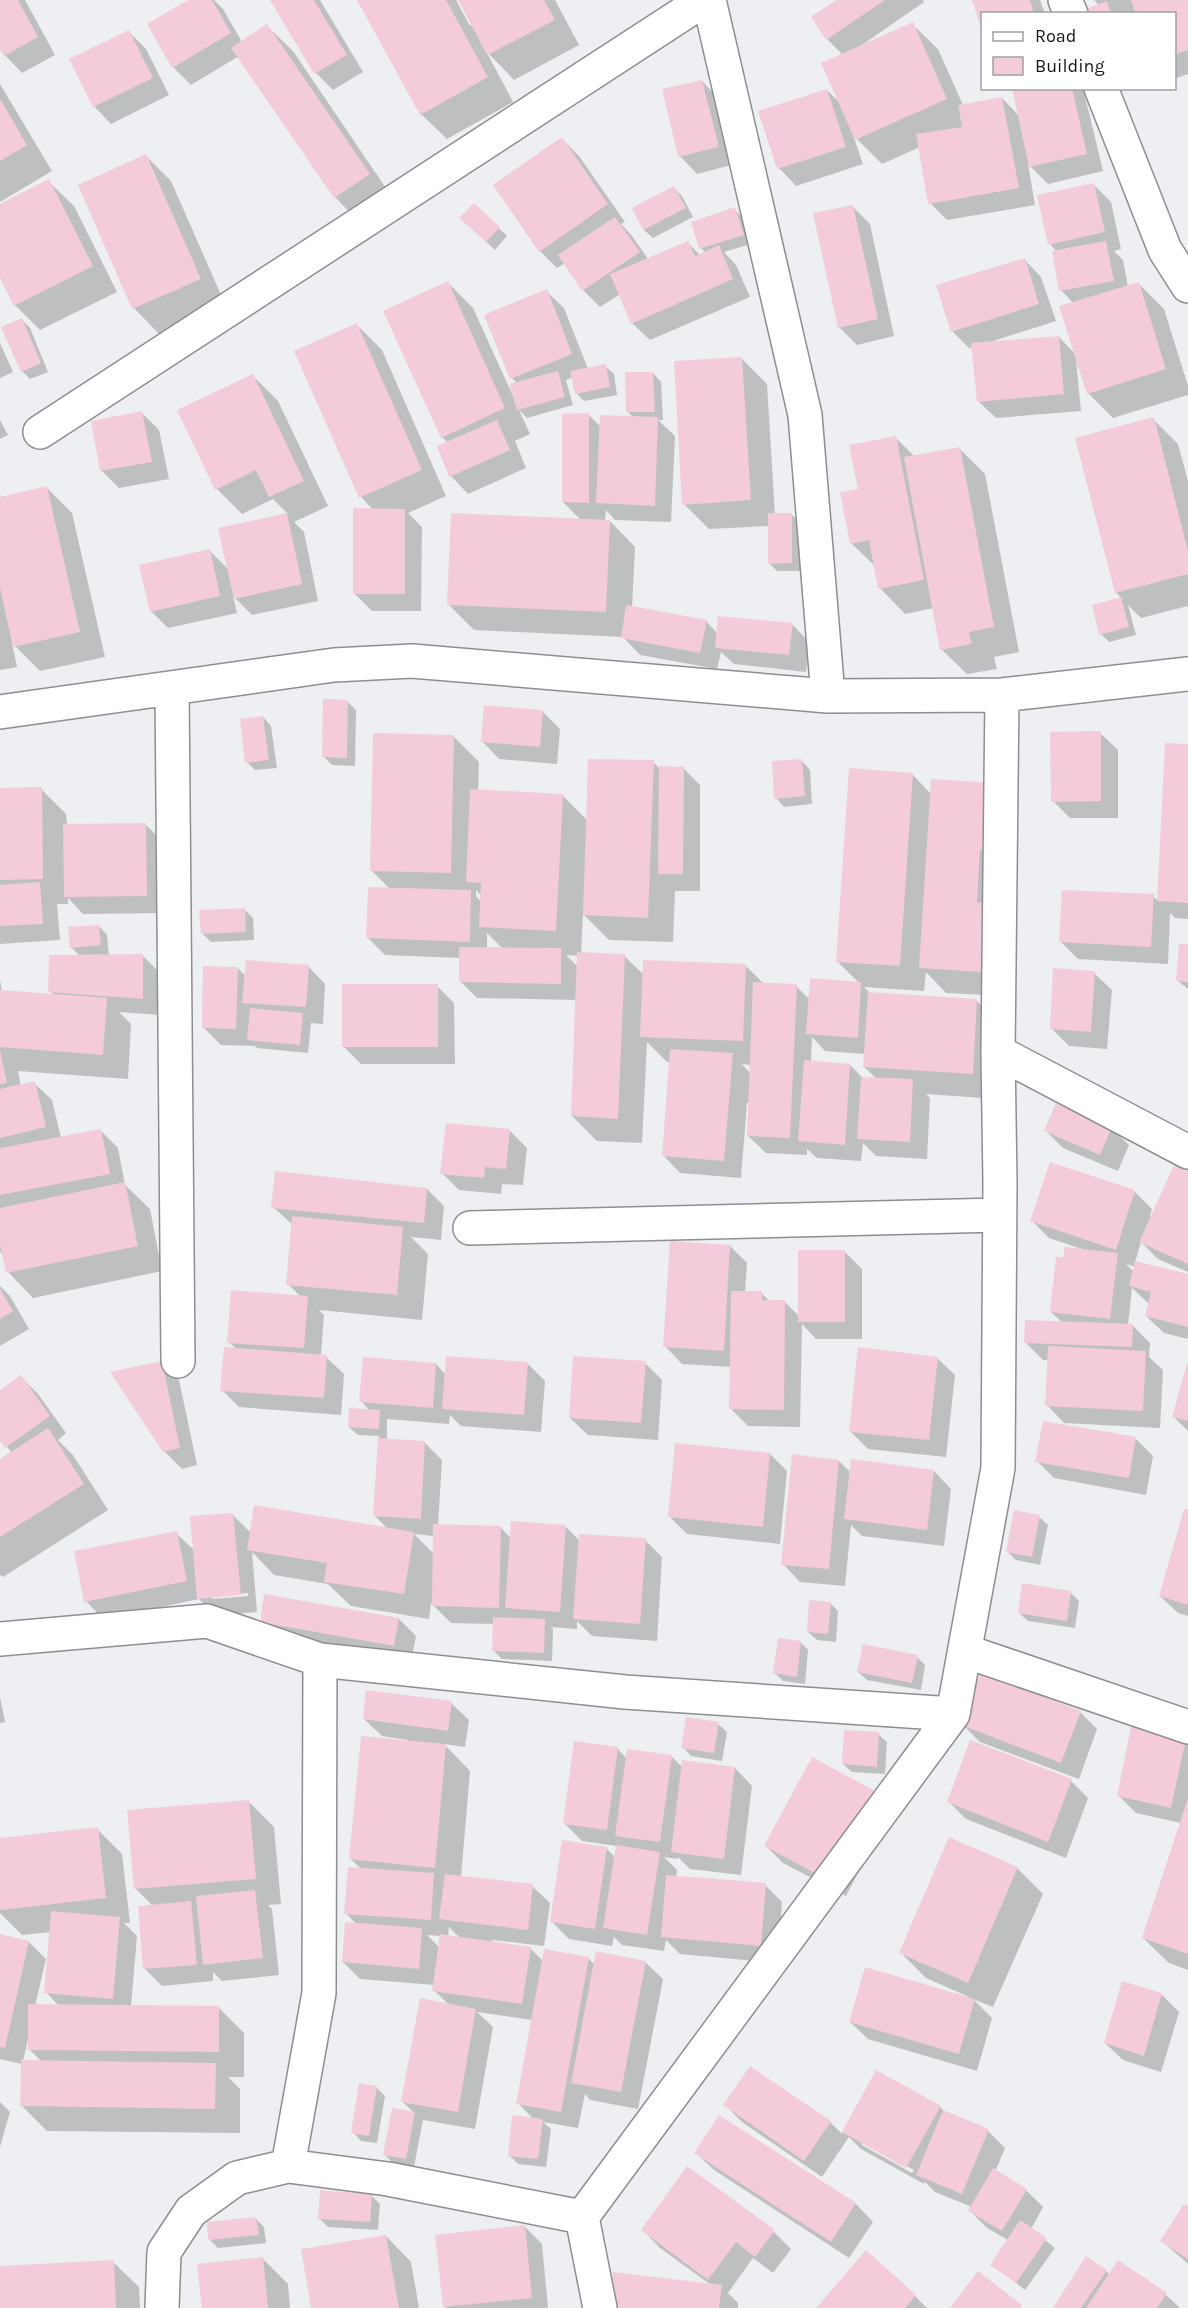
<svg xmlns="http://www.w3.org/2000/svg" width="1188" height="2308" viewBox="0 0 1188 2308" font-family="Karla,sans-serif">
<rect width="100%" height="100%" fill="#eeeff2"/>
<path fill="#0003" fill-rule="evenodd" d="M0,0H25L55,55L22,73L5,55L0,46Z
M191,0H214L223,9L242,42L267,26L293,51L394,200L360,223L335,197L239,56L191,85L173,67L149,25Z
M272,0H320L363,72L333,90L316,73Z
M359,0H456L470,26L473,24L460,0H555L579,45L514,80L486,51L513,102L447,139L421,114Z
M839,0H923L924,2L862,45V46L912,24L938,49L963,105L1002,98L1019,116L1013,88H1083L1103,171L1048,184L1028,164L1035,205L947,220L930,203L920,147L882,164L853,135L863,164L796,186L779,168L760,112L827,90L842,105L843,55L827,39Z
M974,0H1040L1045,14H982V27Z
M1094,0H1188V74L1174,79V14H1089L1100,6Z
M128,31L146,49L169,95L111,124L94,106Z
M702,81L719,99L735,164L697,174L680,156Z
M0,84L52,171L0,202Z
M562,139L579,156L625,222L621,224L632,236L648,259L688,243L700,255L706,253L701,248L734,209L743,218L751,244L724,252L736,265L750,297L650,340L632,323L620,294L600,307L583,290L565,263L557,268L540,251Z
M146,156L171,181L225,304L159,334L134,308L80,185Z
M48,181L74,206L117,292L40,330L15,305L0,275V205Z
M1094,185L1111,202L1121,249L1114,251L1123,260L1128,287L1139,284L1164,309L1188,386V395L1113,418L1088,393L1076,360L1081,411L996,418L978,401L973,347L969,348L952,331L1024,259L1041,277L1056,321L990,342L1059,337L1076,355L1074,304L1061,290L1057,252L1050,244Z
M674,188L682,196L693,217L653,238L644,230L634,209Z
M474,205L507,236L495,250L470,226Z
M852,206L870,224L894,336L857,345L840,328L815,214Z
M448,283L473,308L512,394L517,383L512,378L546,291L564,308L588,369L605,366L614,374L617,395L584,401L576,393L573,377L566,380L573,405L527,418L519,410L530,434L515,441L526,468L468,494L451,476L448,443L442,437Z
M22,320L30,328L48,372L30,379L22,371Z
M357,325L382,350L446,496L408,513L422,527L421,611H372L354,593L373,510L361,497L296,352Z
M0,343L13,372L0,378Z
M742,359L767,384L775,515H792L800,523V571H777L769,563V526L709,529L684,504Z
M653,373L661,382L663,420H658L675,436L671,522L615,520L606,510L605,521H610L635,547L632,608L706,621L717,633L792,624L809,642L806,672L734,664L721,652L717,669L640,655L623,637L474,630L449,605L581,520L563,502L589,415L601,427L634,418L628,412Z
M253,376L278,401L328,506L294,522L304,532L318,601L252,615L233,596L237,613L168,628L151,611L209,550L229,570L220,529L288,514L273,499L242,514L217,489Z
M142,413L159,430L169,479L119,488L102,471L93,422Z
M1153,419L1178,444L1188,481V606L1141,618L1128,605L1136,635L1109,642L1101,634L1094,606L1122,599L1116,592Z
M0,420L8,435L0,439Z
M895,437L915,457L960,449L985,474L1019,652L994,657L997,669L967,674L941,649L934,608L905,614L880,588L876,567L851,543L860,490Z
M47,488L72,513L105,657L40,671L12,643L17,667L0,670V498Z
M347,701L356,710L355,766L332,765L324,757Z
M543,712L560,729L557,764L499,759L482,741Z
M263,717L271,726L277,768L255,770L247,762Z
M1100,733L1118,750V818H1070L1053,801Z
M453,736L479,762L478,791L563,796L587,820L653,762L659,768H683L700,785V891H675L673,942L609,940L583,914L581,954L624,956L644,975L745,965L764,984L796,986L810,1000L859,983L837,961L912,774L931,794L992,784L1017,810L1007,996L946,993L926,972L924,991L864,987L871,994L977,1001L1002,1026L997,1099L926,1094L930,1098L927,1159L876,1156L863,1143L861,1161L817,1158L807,1149V1155L766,1153L748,1136L750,1103H747L741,1178L680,1173L663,1155L670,1062H667L647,1042L642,1143L597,1141L572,1116L577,1000L477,998L460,981V958L385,955L368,938L390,889L371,870ZM476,890L482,896V903L476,896ZM487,933L503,949H487ZM566,955L579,956L578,967ZM812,1037L825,1051L865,1054L864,1067L877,1079L863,1078L850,1065L811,1062ZM742,1064L751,1065V1074Z
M1188,746V919L1175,918L1170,913L1168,964L1078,959L1061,942L1153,896L1158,901Z
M802,761L810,770L812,804L784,807L776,798Z
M0,789H41L66,814L67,825L145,824L163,842L164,913L83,914L68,898V904H57L60,940L0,944Z
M244,909L253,918L254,940L211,942L202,933Z
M99,926L107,935L109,956L142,955L160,973V1015L119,1012L131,1024L128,1079L18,1071L21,1086L34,1083L52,1100L61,1138L101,1131L118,1148L125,1185L150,1209L162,1271L33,1298L8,1272L4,1256L0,1252V980L2,991L54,995L50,991L80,956L71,947Z
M1188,946V989L1178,981Z
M308,966L325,984L323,1024L311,1023L308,1053L257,1048L255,1046L221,1045L203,1027L238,968L246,977Z
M1094,973L1112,990L1107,1049L1069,1046L1051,1028Z
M437,986L454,1003L455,1064H361L343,1046Z
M1111,1128L1129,1145L1118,1171L1063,1148L1045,1130Z
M509,1130L527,1148L523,1185L502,1184L501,1194L459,1190L442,1173Z
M1051,1164L1135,1192L1152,1209L1150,1216L1152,1217L1188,1173V1272L1158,1259L1141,1242L1135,1262L1188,1276V1339L1164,1333L1146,1316L1149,1304L1132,1288L1128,1325L1133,1326L1150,1343L1149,1357L1163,1370L1160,1428L1064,1423L1047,1405L1049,1360H1043L1026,1343L1063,1323L1051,1312L1065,1259L1082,1249L1049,1238L1032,1221ZM1126,1264L1135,1267L1134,1272Z
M427,1189L444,1206L441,1240L411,1237L428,1254L422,1320L319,1310L324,1315L321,1356L326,1357L344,1374L341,1415L239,1407L222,1390L236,1349L229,1342L301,1297L288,1284L293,1225L273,1207Z
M730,1246L747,1263L745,1293H761L770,1301L785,1302L799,1316L845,1252L862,1269V1339H816L802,1324L800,1427L748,1426L731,1409L732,1367L682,1364L665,1346Z
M0,1286L10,1296L29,1329L0,1346Z
M937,1358L955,1375L946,1457L868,1449L850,1431Z
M161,1363L179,1380L197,1465L182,1469L164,1451Z
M645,1363L662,1380L658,1440L588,1435L570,1418Z
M436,1364L446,1375L528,1364L545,1381L541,1432L461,1426L450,1415L449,1424L387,1419V1440L424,1442L442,1460L438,1526L500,1527L512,1539L565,1526L580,1541L645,1540L662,1557L657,1641L592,1636L577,1621V1629L550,1627L553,1629L552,1661L502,1659L494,1651V1624L451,1623L431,1603L429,1619L351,1606L328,1584L274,1575L252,1552L257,1612L216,1616L199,1599L103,1619L86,1601L176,1533L194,1550L232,1514L251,1533L388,1529L375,1516L379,1436L358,1435L349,1427L370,1411L361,1401ZM414,1534L434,1536V1554ZM248,1593V1596L212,1599V1596Z
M1188,1366V1431L1174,1417Z
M21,1377L38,1394L66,1433L58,1440L73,1455L108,1510L3,1577L0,1575V1460L12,1453L0,1438V1392Z
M1044,1423L1136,1439L1153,1456L1146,1495L1054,1478L1037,1461Z
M770,1454L787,1471L780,1544L687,1534L670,1517Z
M839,1461L851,1473L934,1471L951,1489L944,1546L862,1536L851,1525L845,1586L800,1582L783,1564Z
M1188,1512V1616L1178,1613L1160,1596Z
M1039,1517L1048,1525L1040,1565L1016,1560L1008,1552Z
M1071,1593L1079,1601L1075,1628L1028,1621L1019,1613Z
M830,1603L838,1611L836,1642L817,1640L808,1632Z
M399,1619L416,1636L411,1662L278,1639L261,1622Z
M800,1642L808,1650L805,1684L783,1681L775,1673Z
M917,1657L925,1665L921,1690L867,1680L858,1672Z
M0,1697L5,1722L0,1723Z
M451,1703L469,1720L465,1747L444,1744L470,1771L461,1877L532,1886L550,1903L544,1946L492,1940V1943L530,1948L543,1961L588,1958L595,1965L645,1962L663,1979L638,2109L590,2100L585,2094L578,2128L543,2122L551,2129L546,2167L518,2164L509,2155L534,2120L518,2103L532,2020L477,2012L493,2027L475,2129L423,2120L414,2167L393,2163L385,2155L414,2113L403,2102L449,2005L434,1990L435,1985L360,1979L343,1962L357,1925L346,1913L361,1869L351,1859L408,1740L382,1736L364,1719ZM449,1927L460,1938L448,1936ZM427,1935L441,1936L440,1948Z
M1080,1712L1097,1729L1079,1779L980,1742L963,1725Z
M718,1724L727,1732L722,1761L691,1756L683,1747Z
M878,1734L887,1742L885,1774L852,1772L843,1764Z
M1188,1737V1970L1169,1963L1143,1938L1181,1823L1136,1813L1119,1796Z
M617,1748L627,1759L672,1757L683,1768H735L752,1786L741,1875L690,1869L678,1857L677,1859L664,1857L677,1870L676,1878L765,1885L782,1902L778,1963L680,1954L666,1940L664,1951L622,1945L614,1937L612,1946L569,1939L552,1922L606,1848L615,1857L617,1846L582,1841L565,1824Z
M1071,1781L1088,1798L1066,1858L966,1819L949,1802Z
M874,1792L891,1809L846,1896L783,1863L766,1846Z
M249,1802L274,1827L281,1904L268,1905L272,1909L279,1975L222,1981L213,1972V1981L162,1986L144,1968L153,1906L135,1888Z
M97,1829L122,1854L130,1923H124L137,1936L131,2006L218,2007L244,2033V2077H228L240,2089V2133L47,2131L22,2106V2064L0,2059V1935L29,1942L46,1959L35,2006H59L46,1992L51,1932L22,1935L0,1913V1840ZM28,2039L29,2049L41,2061H23Z
M1017,1868L1043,1894L993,2007L973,1999L992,2018L977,2071L868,2039L850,2022L966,1998L967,1996L926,1978L901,1953Z
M1123,1983L1162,1995L1179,2012L1161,2072L1123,2060L1105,2043Z
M751,2068L830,2122L842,2134L877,2072L940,2107L946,2113L988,2131L1005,2148L995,2172L1026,2190L1043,2207L1031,2229L1055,2248L1025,2290L992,2264L1008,2240L987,2228L970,2211L972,2207L935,2192L925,2182L924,2184L861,2149L849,2137L822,2177L742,2122L725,2105ZM862,2142L914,2170L912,2173L862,2145Z
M376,2087L385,2096L377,2143L361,2141L353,2132Z
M0,2102L10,2112L0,2147Z
M719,2117L856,2204L873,2222L849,2258L714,2170L696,2153Z
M371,2195L380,2204L378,2230L328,2227L319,2218Z
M1188,2208V2264L1162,2241Z
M256,2219L264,2227L266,2243L218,2248L210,2240Z
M525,2227L542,2244L548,2308H446L445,2306Z
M643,2230L774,2232L791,2249L773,2273L753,2258L728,2293L738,2303V2308H611L711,2285L660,2248Z
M386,2236L411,2262L419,2308H313Z
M263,2259L288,2284L290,2308H203Z
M113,2262L139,2287L140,2308H0V2268Z
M1119,2262L1166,2295L1180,2308H1055L1106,2271L1110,2275Z
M915,2296L927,2308H818Z"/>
<path fill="#f4cbdb" d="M0,0H18L38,37L4,56L0,49Z
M188,0H212L231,33L172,68L147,24Z
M270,0H314L347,55L314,74Z
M357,0H446L488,77L420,115Z
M458,0H544L555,20L487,55Z
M836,0H885L826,40L811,17Z
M972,0H1030L1034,14H982V30Z
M1131,0H1188V50L1174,55V14H1136Z
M1107,1L1111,14H1087L1086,9Z
M913,22L947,99L855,140L821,63Z
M267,24L370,174L334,198L231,48Z
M129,30L153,78L93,107L69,59Z
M702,80L719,147L678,157L662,89Z
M1012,88H1072L1087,154L1029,167Z
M827,89L846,147L777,169L758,111Z
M1002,97L1019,188L928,204L916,134L962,127L958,105Z
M0,99L27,145L0,161Z
M562,137L608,204L539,252L493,185Z
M146,154L201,279L132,309L78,185Z
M49,179L93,266L14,306L0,278V204Z
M1094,183L1105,232L1048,245L1037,195Z
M674,186L686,208L643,230L632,208Z
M474,203L500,227L486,242L459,218Z
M853,205L878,319L838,328L813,213Z
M735,207L744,235L699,249L691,222Z
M615,217L640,252L582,291L558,255Z
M688,241L695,256L719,245L733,279L631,324L610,274Z
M1106,241L1114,281L1059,291L1052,251Z
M1025,258L1039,304L951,332L936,285Z
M448,281L505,408L441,438L383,311Z
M1139,282L1166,369L1087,394L1059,306Z
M547,289L572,354L510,379L484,315Z
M22,318L41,363L21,372L1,327Z
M357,323L422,470L359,498L294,351Z
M1059,336L1064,394L977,402L971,343Z
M742,357L751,500L682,505L674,361Z
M606,364L610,387L575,394L570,371Z
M558,371L565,397L517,410L509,384Z
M625,372H653L655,412H626Z
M253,374L304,481L269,497L256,470L215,490L177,410Z
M142,411L152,462L100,471L91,421Z
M589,413V503L562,502V414Z
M600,415L658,417L655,506L596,503Z
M1154,417L1188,551V574L1115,593L1075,438Z
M497,420L510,450L449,477L437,446Z
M896,436L924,580L878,589L869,540L850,544L840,492L858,489L849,445Z
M960,447L994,627L969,632L972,644L940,650L904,457Z
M47,486L80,632L13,647L0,588V497Z
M353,508L405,509V594H353Z
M287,513L302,584L234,599L218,528Z
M451,513L610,520L606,612L447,605Z
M768,513H792V563L768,564Z
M210,549L220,596L150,612L139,565Z
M1121,597L1129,627L1099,635L1092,605Z
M626,605L707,620L700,653L621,638Z
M718,616L793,623L789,655L715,648Z
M323,699L348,700L347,758L322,757Z
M484,705L543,710L540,747L481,742Z
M263,716L269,760L245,763L240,719Z
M1101,731V801L1051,802L1050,732Z
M373,733L454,735L451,873L370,871Z
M1165,743L1188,744V903L1157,901Z
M588,759L654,760L648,918L583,915Z
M802,759L805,796L774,799L772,761Z
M659,766L684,767L683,874H658Z
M849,768L913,773L900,966L836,962Z
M931,779L993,783L989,851L980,850L977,902L986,903L983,972L919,968Z
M42,787L43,879L0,880V788Z
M470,789L563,794L556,931L479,927L481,883L466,882Z
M146,823L147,896L64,897L63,824Z
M40,882L43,924L0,926V885Z
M368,887L471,890L470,942L366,938Z
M1062,890L1154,894L1151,947L1059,942Z
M245,908L246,932L201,934L199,910Z
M99,925L101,945L70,948L68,927Z
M1179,944H1188V982L1176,981Z
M459,947L561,948V984L459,982Z
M577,952L625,954L618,1119L571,1116Z
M143,954V999L48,992L49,955Z
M246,960L309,965L306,1007L242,1003Z
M643,960L746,964L743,1041L640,1037Z
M203,966L238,967L236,1029L202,1028Z
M1053,968L1095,971L1091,1032L1050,1029Z
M810,978L861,982L858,1038L806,1034Z
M753,982L797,984L790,1138L747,1136Z
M342,984H438V1047H342Z
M0,990L107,998L103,1055L0,1047Z
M868,992L977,999L973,1074L863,1067Z
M250,1008L303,1013L300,1045L247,1040Z
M670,1049L733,1053L724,1161L662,1156Z
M0,1050L7,1083L0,1084Z
M804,1060L850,1064L845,1145L798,1141Z
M861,1077L913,1079L910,1142L857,1139Z
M35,1081L46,1127L0,1138V1089Z
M1056,1103L1112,1127L1100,1155L1044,1131Z
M446,1123L510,1129L506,1169L485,1167L484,1178L440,1174Z
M101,1129L110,1174L0,1195V1148Z
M1050,1162L1135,1190L1116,1250L1030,1221Z
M1174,1165L1188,1171V1264L1139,1242Z
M275,1171L427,1188L424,1223L271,1208Z
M125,1182L138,1246L6,1273L0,1244V1208Z
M292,1216L403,1227L397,1295L286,1285Z
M670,1241L730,1245L724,1351L663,1347Z
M1065,1247L1118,1253L1110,1319L1050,1312L1056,1257H1063Z
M798,1250H845V1322H798Z
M1135,1261L1188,1274V1327L1145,1316L1151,1292L1129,1286Z
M0,1289L13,1311L0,1319Z
M231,1290L308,1296L304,1348L227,1343Z
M731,1291H762V1300H785L784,1410L729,1409Z
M1025,1320L1133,1324L1132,1347L1024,1343Z
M1048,1346L1146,1351L1143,1411L1045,1406Z
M224,1347L327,1355L324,1398L220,1391Z
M858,1347L938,1357L929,1440L849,1432Z
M446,1356L528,1362L524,1415L442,1409Z
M573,1356L646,1361L641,1423L569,1418Z
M363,1357L436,1363L433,1408L359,1402Z
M162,1361L180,1448L163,1452L110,1372Z
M1187,1363H1188V1421L1172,1417Z
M21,1375L50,1416L5,1448L0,1441V1390Z
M349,1408L380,1410L379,1429L348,1427Z
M1043,1421L1136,1437L1129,1478L1035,1462Z
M48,1428L84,1484L0,1537V1459Z
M378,1438L425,1441L421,1519L373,1516Z
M675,1443L770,1453L763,1527L668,1517Z
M792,1454L839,1460L829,1569L781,1565Z
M851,1459L934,1470L927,1530L844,1519Z
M254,1505L414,1532L404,1594L324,1582L327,1563L247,1550Z
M1184,1509L1188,1510V1605L1159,1596Z
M1014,1510L1040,1515L1032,1557L1006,1552Z
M233,1513L241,1595L197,1599L190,1516Z
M511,1521L566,1525L560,1612L505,1608Z
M433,1524L501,1526L499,1608L432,1606Z
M177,1531L187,1581L84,1602L74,1551Z
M579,1534L646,1538L640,1624L573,1619Z
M1022,1583L1071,1591L1067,1621L1018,1613Z
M264,1594L399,1618L394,1646L260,1622Z
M809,1600L831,1602L828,1634L807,1632Z
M493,1617L545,1619L544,1653L492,1651Z
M778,1638L801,1641L797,1677L773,1673Z
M863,1644L918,1655L912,1683L857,1672Z
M980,1673L1081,1711L1061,1763L961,1725Z
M366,1690L452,1701L448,1731L363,1719Z
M686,1717L719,1722L714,1753L681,1748Z
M1132,1722L1187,1734L1171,1808L1117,1796Z
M844,1730L879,1732L877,1767L842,1764Z
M361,1736L446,1744L435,1868L349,1859Z
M970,1740L1072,1779L1048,1842L947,1802Z
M574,1741L618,1747L607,1830L563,1824Z
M627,1749L672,1755L660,1842L615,1836Z
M812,1757L875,1791L828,1880L764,1846Z
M682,1760L735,1767L724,1859L671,1852Z
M1188,1798V1954L1142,1938Z
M249,1800L256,1879L134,1889L127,1810Z
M98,1827L106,1898L0,1910V1838Z
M949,1837L1018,1867L968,1983L899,1953Z
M562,1840L607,1847L595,1929L550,1922Z
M616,1845L660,1852L647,1935L603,1928Z
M348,1867L434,1873L431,1920L344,1914Z
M445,1874L533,1884L528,1930L439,1919Z
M666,1875L766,1883L761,1946L661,1937Z
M255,1890L263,1958L203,1965L196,1896Z
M191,1901L197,1965L143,1969L138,1906Z
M51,1911L120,1917L113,1999L44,1993Z
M345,1922L422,1928L419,1969L342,1962Z
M0,1934L29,1941L5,2048L0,2047Z
M440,1934L531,1947L522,2004L432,1991Z
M544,1949L589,1957L561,2112L516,2104Z
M596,1951L646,1961L621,2092L571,2083Z
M865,1967L975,1999L959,2054L849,2022Z
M1122,1981L1162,1993L1144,2056L1104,2043Z
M420,1998L476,2009L458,2112L401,2102Z
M28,2004L219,2006V2052L28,2050Z
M21,2060L216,2063L215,2109L20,2106Z
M750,2066L831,2121L804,2161L723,2105Z
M876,2070L941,2106L906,2168L842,2132Z
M359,2083L377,2086L369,2136L351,2133Z
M392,2108L415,2112L406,2159L383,2155Z
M943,2110L989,2129L962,2194L916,2175Z
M512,2115L543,2119L538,2159L508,2156Z
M719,2115L856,2203L831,2242L694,2153Z
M687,2166L775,2230L755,2257L736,2242L708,2280L641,2230Z
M993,2168L1027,2189L1002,2231L968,2211Z
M320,2190L372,2194L370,2222L318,2219Z
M1184,2204L1188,2206V2259L1160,2241Z
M256,2217L259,2235L208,2240L207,2222Z
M1020,2220L1047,2238L1016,2283L990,2265Z
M525,2225L532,2298L443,2307L435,2235Z
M386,2235L399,2308H311L301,2249Z
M866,2250L916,2295L905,2308H816Z
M1086,2256L1107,2270L1081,2308H1053Z
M263,2257L268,2308H202L197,2264Z
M114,2260L116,2308H0V2266Z
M1118,2260L1167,2293L1157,2308H1086Z
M978,2271L1022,2305L1020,2308H950Z
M613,2272L722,2285L719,2308H609Z"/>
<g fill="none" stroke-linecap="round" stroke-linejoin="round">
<g stroke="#8d8e90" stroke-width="36">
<path id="minor" d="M709,0L805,415L828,696
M1065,0L1071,14
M1101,88L1165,250L1188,286
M40,432L704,0
M172,689L178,1361
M0,712L334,665L412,661L828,696L1002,695L1188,674
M998,1052L1188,1152
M470,1228L999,1215
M0,1639L207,1621L320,1660L625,1692L953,1714
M965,1651L1188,1727
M288,2166L319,1993L320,1660
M582,2217L953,1714L998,1468L1000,1183L998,1052L1002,695
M162,2308L164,2252L191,2211L237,2178L288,2166L388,2179L582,2217L600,2308"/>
</g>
<use href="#minor" stroke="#fff" stroke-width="33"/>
</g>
<rect x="981" y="12" width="195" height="78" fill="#ffffff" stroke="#a1a1a2" stroke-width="1.5"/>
<rect x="993" y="32" width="30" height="9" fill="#ffffff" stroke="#a1a1a2" stroke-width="1.5"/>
<text x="1035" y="42" font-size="18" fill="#151516">Road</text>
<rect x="993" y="57" width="30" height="18" fill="#f4cbdb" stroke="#a1a1a2" stroke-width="1.5"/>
<text x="1035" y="72" font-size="18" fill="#151516">Building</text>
</svg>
